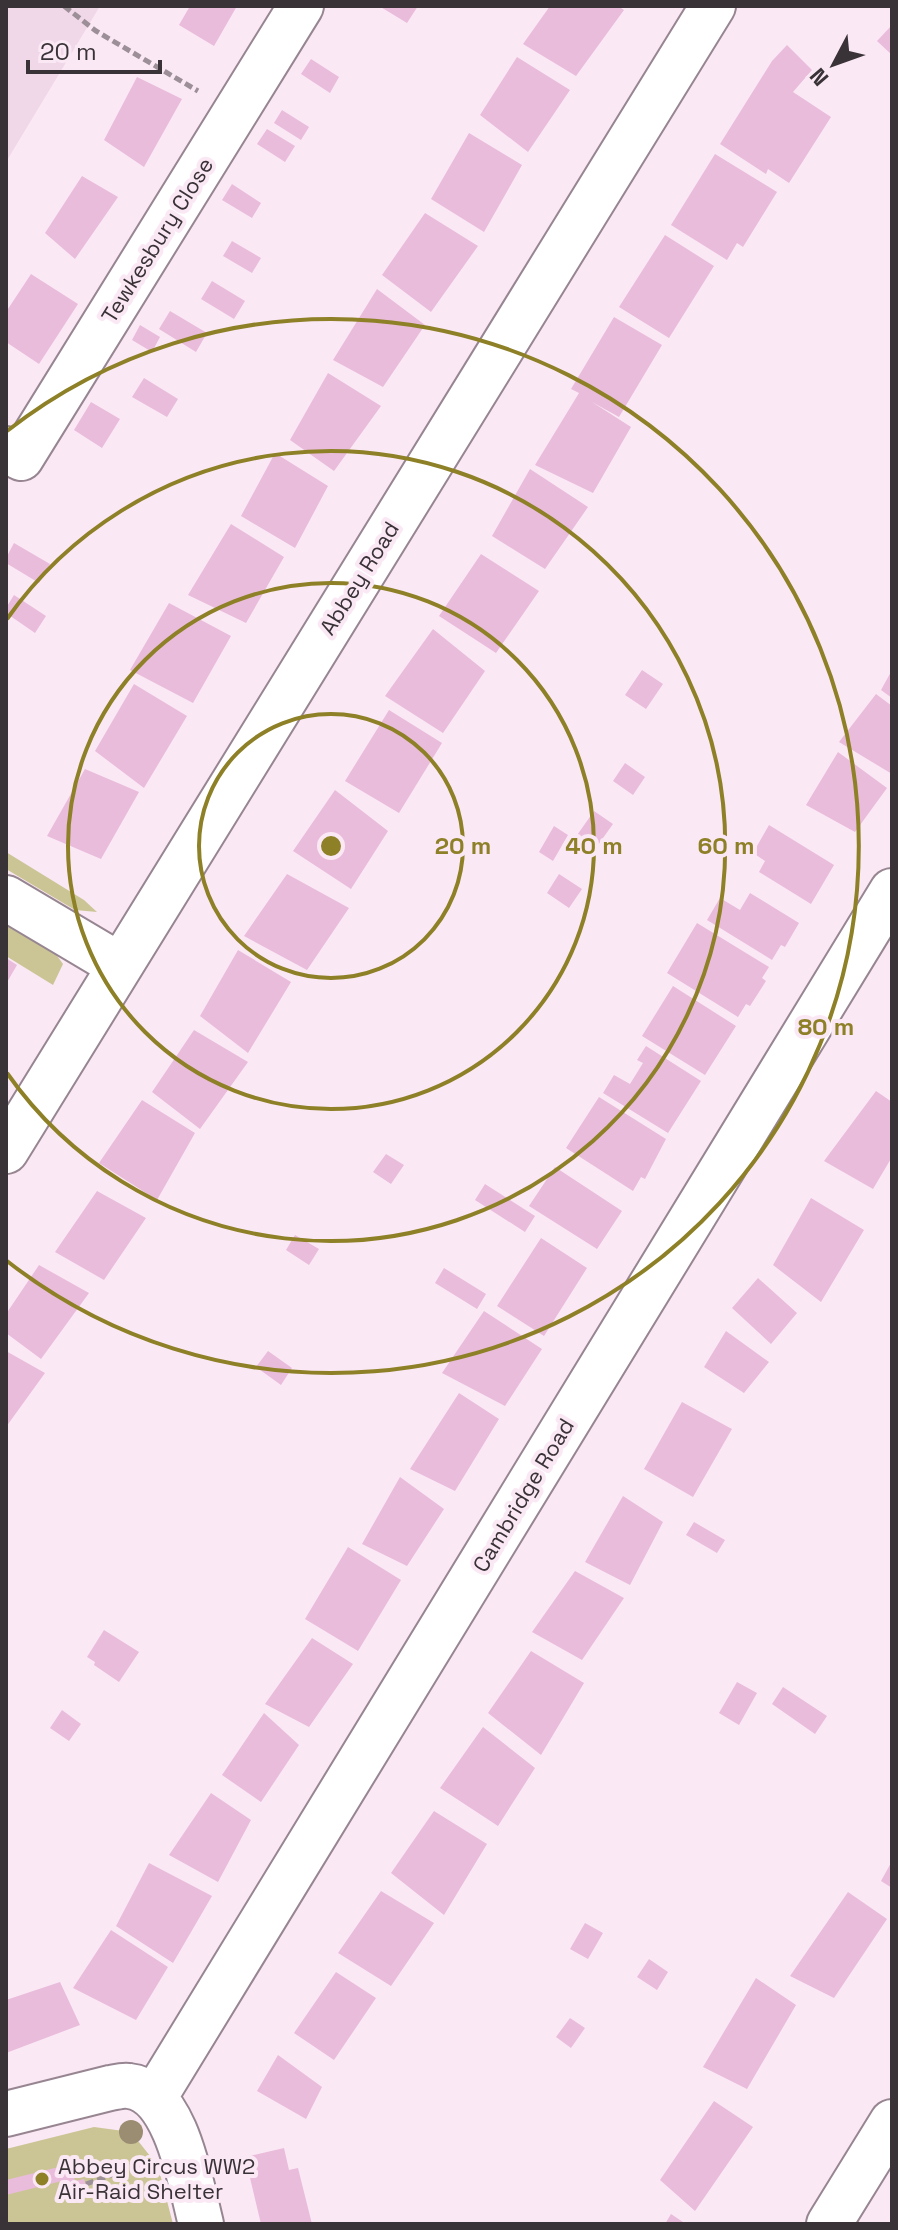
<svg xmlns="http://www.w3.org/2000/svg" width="898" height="2230" viewBox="0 0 898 2230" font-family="'Space Grotesk',sans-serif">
<rect width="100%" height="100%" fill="#fbe8f5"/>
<path fill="#f0d8e9" d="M6,6H100L6,162Z"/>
<path fill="#cbc596" d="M6,852L84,900L97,912L75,910L6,869Z
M6,923L55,953L63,964L53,985L6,956Z
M94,2127L131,2132L158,2166L173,2224H6V2149Z"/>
<path fill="#e9bcdb" d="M190,6H237L214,46L179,25Z
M379,6H418L407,23Z
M550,6H618L624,10L576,76L523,44Z
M892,25V55L877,41Z
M787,45L812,70L793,92L831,117L789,183L768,169L766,174L720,144L772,61Z
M517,57L570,90L528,152L480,115Z
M311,59L339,77L330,93L301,74Z
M137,77L182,99L144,167L104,140Z
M282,110L309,127L301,140L274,123Z
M267,129L295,146L285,162L257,144Z
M469,133L522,165L484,232L431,199Z
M715,154L777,192L743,247L737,243L727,260L671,225Z
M82,176L118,197L75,259L45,233Z
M232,184L261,203L252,218L222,200Z
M425,213L478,246L431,312L382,275Z
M665,235L714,266L669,338L619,307Z
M232,241L261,258L252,273L223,256Z
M31,274L78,304L39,364L6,342V312Z
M212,281L245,301L234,319L201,299Z
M377,289L425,325L383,387L333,360Z
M170,311L207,333L196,352L159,329Z
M614,317L662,345L619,417L592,402L631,427L593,493L535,465L579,393L571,389Z
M140,325L160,337L152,352L132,340Z
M328,373L381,406L334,471L290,440Z
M144,378L178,399L167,417L132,397Z
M91,402L120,419L102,448L74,430Z
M275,453L328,486L295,548L241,516Z
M530,469L588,507L545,569L492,536Z
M231,524L284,557L246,623L188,595Z
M14,543L50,564L39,583L6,563V558Z
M481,554L539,591L496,653L439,616Z
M14,595L46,616L35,633L6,613V608Z
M169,603L231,636L193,703L130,670Z
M433,629L485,671L443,733L385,696Z
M642,670L663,684L646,709L625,695Z
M892,670V698L881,690Z
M134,684L187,716L144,788L95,751Z
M876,694L892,706V774L839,742Z
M389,710L442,743L399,813L345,781Z
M838,752L887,788L855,832L806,805Z
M625,763L645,777L633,795L613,781Z
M85,769L139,792L101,859L47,836Z
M335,790L388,831L351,889L293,851Z
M594,811L613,824L593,852L575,838Z
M769,825L834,865L811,904L759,872L765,861L753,853Z
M554,826L568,835L553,861L539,852Z
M287,874L349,908L307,970L244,936Z
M559,874L582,889L569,908L547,893Z
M750,893L799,923L785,947L781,945L772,960L707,920L720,898L740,910Z
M697,923L769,967L762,978L766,981L750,1006L746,1004L738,1017L667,973Z
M238,950L291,982L248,1053L200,1016Z
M6,958L17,965L6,984Z
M673,986L736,1026L705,1075L642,1036Z
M194,1030L248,1062L200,1129L152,1092Z
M646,1046L701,1081L668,1133L603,1093L614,1075L630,1084L643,1063L637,1060Z
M876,1091L892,1102V1157L873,1189L824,1161Z
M599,1097L666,1139L645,1179L641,1177L633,1191L566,1148Z
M142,1100L195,1133L157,1200L99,1163Z
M386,1154L404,1165L391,1184L373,1172Z
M555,1167L622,1211L597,1249L529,1206Z
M485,1184L535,1216L525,1232L475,1200Z
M97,1191L146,1218L104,1280L55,1252Z
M811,1198L864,1230L821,1302L773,1265Z
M295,1235L319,1249L309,1265L286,1250Z
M541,1238L587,1268L544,1336L497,1306Z
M39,1265L89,1293L41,1359L6,1333V1314Z
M444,1268L486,1294L477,1309L435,1283Z
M758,1278L797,1313L771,1344L732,1308Z
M484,1311L542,1349L505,1406L442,1373Z
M726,1331L769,1362L744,1393L704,1367Z
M6,1351L45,1373L6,1427Z
M268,1351L292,1368L281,1385L256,1367Z
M459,1393L499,1419L455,1491L410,1469Z
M682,1402L732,1429L693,1497L644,1469Z
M400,1477L444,1509L407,1566L362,1544Z
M623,1496L663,1522L630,1585L585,1562Z
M694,1522L725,1540L717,1553L686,1535Z
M348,1547L401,1580L358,1651L305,1619Z
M575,1571L624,1598L582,1660L532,1632Z
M104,1630L139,1652L119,1682L94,1665L95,1662L87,1657Z
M312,1638L353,1664L309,1727L265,1704Z
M531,1651L584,1683L541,1755L488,1713Z
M737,1682L757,1693L739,1725L719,1713Z
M783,1687L827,1716L815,1734L772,1704Z
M62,1710L81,1724L69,1741L50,1728Z
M264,1713L299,1745L261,1802L222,1775Z
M483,1727L535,1768L498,1826L440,1788Z
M211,1793L251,1820L218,1882L169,1855Z
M434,1811L487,1844L444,1915L391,1873Z
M892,1861V1888L881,1881Z
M149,1863L212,1896L173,1963L116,1926Z
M381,1891L434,1923L391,1986L338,1953Z
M848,1892L887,1919L834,1998L790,1976Z
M585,1923L603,1933L588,1959L570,1949Z
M111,1930L168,1967L136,2020L73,1988Z
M649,1959L668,1972L657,1990L637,1977Z
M336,1972L376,1998L334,2060L294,2033Z
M756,1978L796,2005L747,2089L703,2067Z
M60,1982L80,2025L6,2053V2000Z
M570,2018L585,2028L571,2048L556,2037Z
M278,2055L322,2087L306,2119L257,2091Z
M714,2101L753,2127L695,2211L660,2180Z
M284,2148L289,2170L298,2168L312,2224H261L245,2157Z
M71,2164L75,2181L84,2179L87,2189L65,2194L62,2181L6,2195V2180Z
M671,2214L686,2224H665Z"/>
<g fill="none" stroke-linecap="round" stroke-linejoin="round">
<g stroke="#978692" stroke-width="48">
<path id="minor" d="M6,449L21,458L301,6
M6,898L119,965
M6,1151L713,6
M154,2098L892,891
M6,2114L110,2088C116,2087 123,2085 129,2086C177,2091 191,2186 201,2224"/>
</g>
<g stroke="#978692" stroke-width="48">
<path id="tertiary" d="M829,2224L892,2122"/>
</g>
<path stroke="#9c8f97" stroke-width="5" stroke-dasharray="8 4" stroke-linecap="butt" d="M64,6L96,31L198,91
M86,2184L109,2176L140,2161"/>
<use href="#minor" stroke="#fff" stroke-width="44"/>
<use href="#tertiary" stroke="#fff" stroke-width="44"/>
</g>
<circle fill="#9b8d71" cx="131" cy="2132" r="12"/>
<g fill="none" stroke="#8d8027" stroke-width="4">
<circle cx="331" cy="846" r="132"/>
<circle cx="331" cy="846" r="263"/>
<path d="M7 619A395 395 0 1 1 7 1073"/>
<path d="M7 431A527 527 0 1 1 7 1261"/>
</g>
<circle fill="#8d8027" stroke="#fbe8f5" stroke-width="3" cx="42" cy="2179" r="8"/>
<g text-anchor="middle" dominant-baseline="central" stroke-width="8" stroke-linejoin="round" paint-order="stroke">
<g font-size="22" fill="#393236" stroke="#fbe8f5">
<text transform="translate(157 240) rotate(-58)">Tewkesbury Close</text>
<text transform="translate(359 578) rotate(-58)">Abbey Road</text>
<text transform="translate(523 1495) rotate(-59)">Cambridge Road</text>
</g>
<g font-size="22" fill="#393236" stroke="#fbe8f5" text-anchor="start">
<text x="58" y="2166">Abbey Circus WW2<tspan x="58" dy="25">Air-Raid Shelter</tspan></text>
</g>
</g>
<circle cx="331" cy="846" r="12" fill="#8d8027" stroke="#fbe8f5" stroke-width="4"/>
<g font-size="24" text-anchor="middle" font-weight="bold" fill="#8d8027" stroke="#fbe8f5" stroke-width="8" stroke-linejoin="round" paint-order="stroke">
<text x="463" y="854">20 m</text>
<text x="594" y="854">40 m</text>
<text x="726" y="854">60 m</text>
<text x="826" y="1035">80 m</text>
</g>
<rect width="898" height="2230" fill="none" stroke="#393236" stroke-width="16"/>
<g transform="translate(834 64) rotate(229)" stroke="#fbe8f5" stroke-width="6" paint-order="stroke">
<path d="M0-6L14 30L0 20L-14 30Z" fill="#393236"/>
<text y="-12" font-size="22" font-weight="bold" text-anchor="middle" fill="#393236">N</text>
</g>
<path d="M28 60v12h132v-12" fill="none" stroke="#393236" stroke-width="4"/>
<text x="40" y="60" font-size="24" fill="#393236" stroke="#fbe8f5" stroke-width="6" paint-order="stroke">20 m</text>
</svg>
